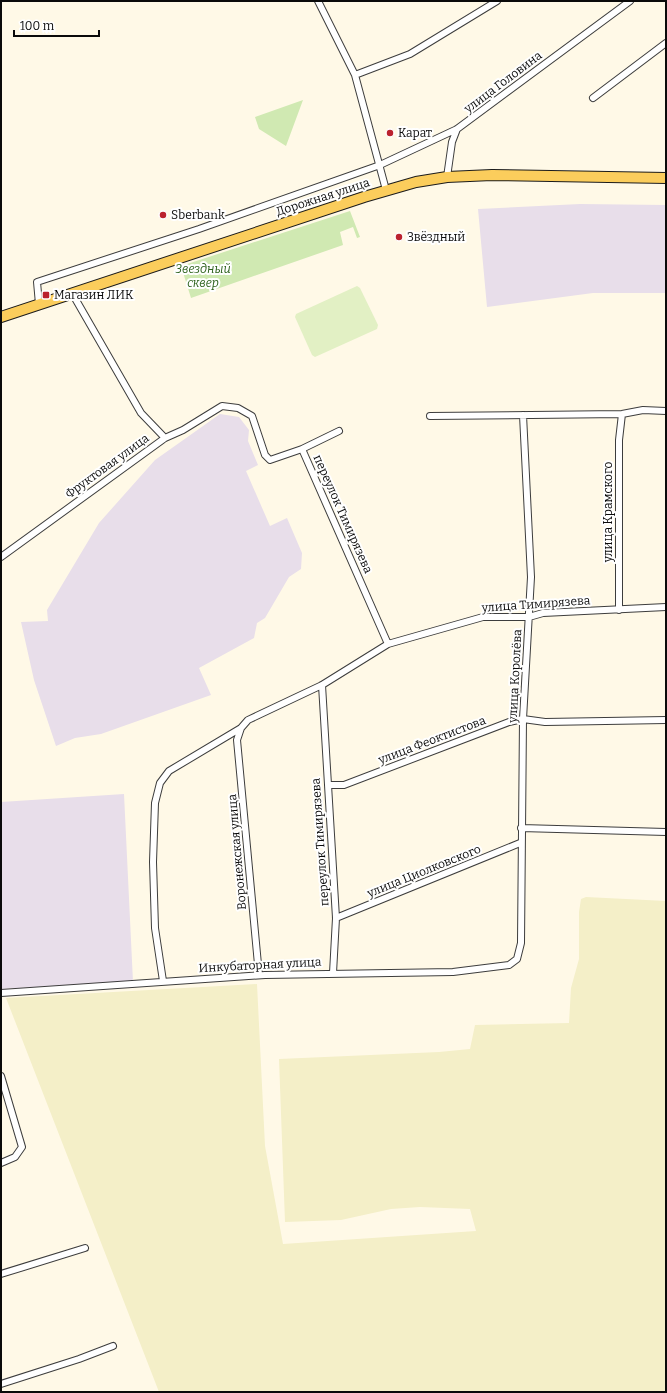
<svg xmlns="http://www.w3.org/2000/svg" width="667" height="1393" viewBox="0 0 667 1393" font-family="Bitter,serif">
<rect width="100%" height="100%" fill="#fff9e7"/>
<path fill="#e8deea" d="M580,204L666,205V293H593L487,307L478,209Z
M220,414L239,417L249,430L248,441L258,465L246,471L270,526L287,518L302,553L301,569L289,577L265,618L257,623L254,638L199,668L211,695L101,734L75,738L56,746L34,680L21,622L48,621L47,610L99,523L155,460Z
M124,794L133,982L1,989V802Z"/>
<path fill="#f4efc8" d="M586,897L666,901V1392H159L6,998L257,984L265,1146L283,1244L476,1231L470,1209L420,1207L391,1209L341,1220L285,1222L279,1059L439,1052L470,1049L475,1025L569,1023L571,988L579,959V912L581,899Z"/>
<path fill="#d0e9b2" d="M303,100L286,146L259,129L255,117Z
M350,211L360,237L357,238L353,227L340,232L343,245L191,298L181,266Z"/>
<path fill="#e2f0c4" d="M357,286L360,288L378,325L377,329L315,357L312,355L295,317L296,314Z"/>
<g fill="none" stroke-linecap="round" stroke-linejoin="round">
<g stroke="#3d3d3d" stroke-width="8">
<path id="minor" d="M318,1L355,75L386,190
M355,75L410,54L497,1
M593,98L666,43
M447,177L452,142L457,129
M72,293L141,413L165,438
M39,304L37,282L199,229L380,165L457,129L630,1
M430,416L622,414L643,410L666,411
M302,449L339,431
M1,557L165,438L183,430L222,406L238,408L252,416L265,455L270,460L302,449L388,644
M619,610V440L622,414
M322,685L336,918L333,973
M241,728L237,740L259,975
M328,785H344L509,722L523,719L545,722L666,720
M521,828L666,832
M336,918L520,843
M163,981L155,928L153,862L155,803L160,783L169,771L241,728L248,720L322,685L388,644L483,617H529L543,613L666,607
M1,993L265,975L453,972L509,965L517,959L521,943L523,719L531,577L523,415
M1,1076L22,1147L15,1157L1,1163
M1,1274L85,1248
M1,1384L79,1359L113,1346"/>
</g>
<g stroke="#1b1b1b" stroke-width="12">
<path id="primary" d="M1,317L364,197L416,182L447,177L492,175L666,178"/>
</g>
<use href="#minor" stroke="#fff" stroke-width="6"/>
<use href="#primary" stroke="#fbcd5c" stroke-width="10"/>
</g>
<g fill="#bb222f" stroke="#fff" stroke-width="1.5">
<circle cx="390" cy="133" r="4"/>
<circle cx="163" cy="215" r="4"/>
<circle cx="399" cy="237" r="4"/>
<rect x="42" y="291" width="8" height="8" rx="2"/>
</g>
<g text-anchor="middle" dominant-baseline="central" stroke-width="4" stroke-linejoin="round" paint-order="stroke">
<g font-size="12" fill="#0a0a0a" stroke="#fff">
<text transform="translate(503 82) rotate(-37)">улица Головина</text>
<text transform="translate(323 197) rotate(-18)">Дорожная улица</text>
<text transform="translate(107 466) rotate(-36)">Фруктовая улица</text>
<text transform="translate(608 512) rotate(-90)">улица Крамского</text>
<text transform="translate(343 514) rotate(66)">переулок Тимирязева</text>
<text transform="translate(536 604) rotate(-4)">улица Тимирязева</text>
<text transform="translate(515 676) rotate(-87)">улица Королёва</text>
<text transform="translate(432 740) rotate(-21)">улица Феоктистова</text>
<text transform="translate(320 842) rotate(-94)">переулок Тимирязева</text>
<text transform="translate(237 852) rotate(-95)">Воронежская улица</text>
<text transform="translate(424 871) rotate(-22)">улица Циолковского</text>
<text transform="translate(260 965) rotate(-3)">Инкубаторная улица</text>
</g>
<g font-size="12" fill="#0a0a0a" stroke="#fff" text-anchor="start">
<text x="398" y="133">Карат</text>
<text x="171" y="215">Sberbank</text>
<text x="407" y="237">Звёздный</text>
<text x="54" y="295">Магазин ЛИК</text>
</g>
<g font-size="12" font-style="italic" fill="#2c611b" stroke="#fff">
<text x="203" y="269">Звездный<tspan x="203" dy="14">сквер</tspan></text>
</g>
</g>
<rect width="667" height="1393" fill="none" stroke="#0a0a0a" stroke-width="4"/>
<path d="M14 30v6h85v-6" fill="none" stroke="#0a0a0a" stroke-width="2"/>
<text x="20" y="30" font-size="12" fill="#0a0a0a" stroke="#ffffff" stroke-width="3" paint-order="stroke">100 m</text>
</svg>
